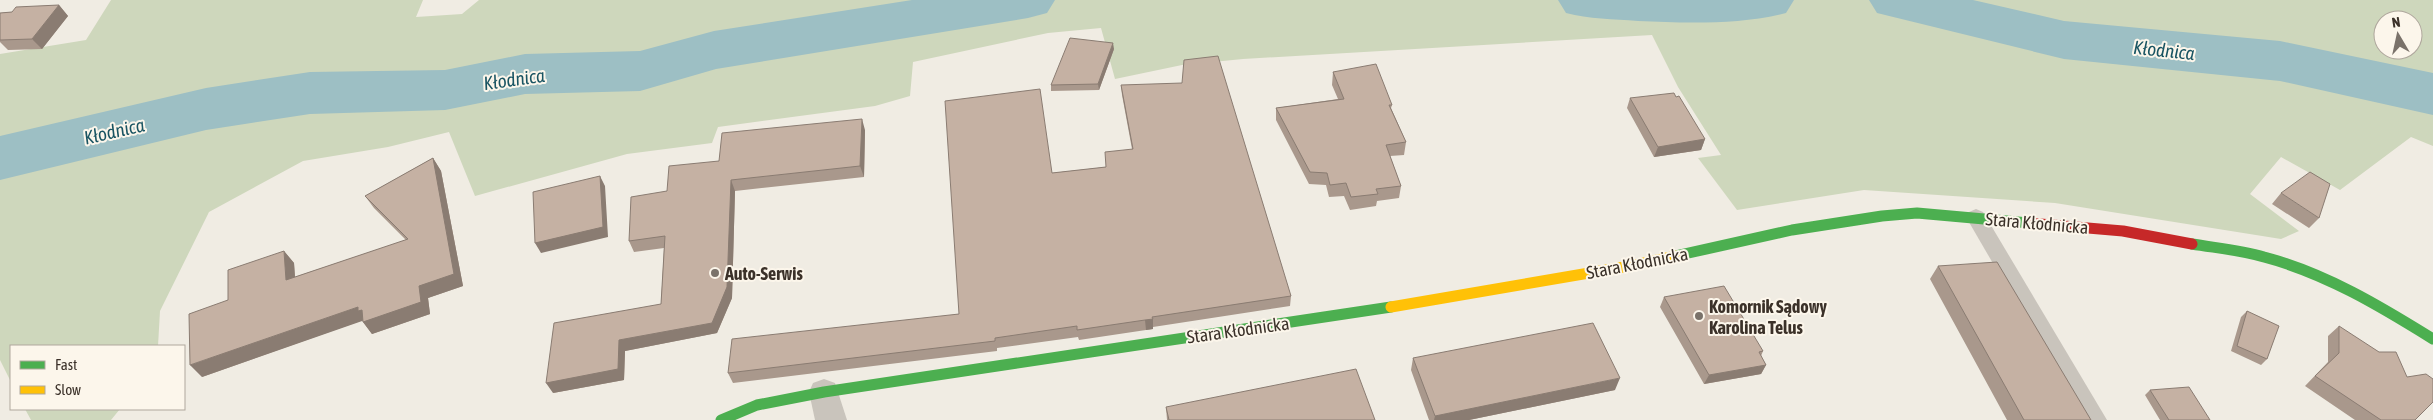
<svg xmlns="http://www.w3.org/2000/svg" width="2433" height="420" viewBox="0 0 2433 420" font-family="'Asap Condensed',sans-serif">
<rect width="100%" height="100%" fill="#f0ece3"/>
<path fill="#ced7bc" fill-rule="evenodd" d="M111,0H423L416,17L462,14L479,0H2433V146L2411,137L2340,190L2281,157L2250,194L2299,231L2281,239L2055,203L1864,190L1737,210L1698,158L1721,155L1678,87L1652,35L1243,59L1182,65L1115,79L1101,28L1048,33L913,62L910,96L875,106L718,127L712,143L627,154L475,196L449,132L388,147L303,161L209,212L160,311L158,346H11V382L0,360V54L86,40ZM2383,20H2413V50H2383Z
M25,409H120L111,420H31Z"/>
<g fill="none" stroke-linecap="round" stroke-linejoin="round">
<path fill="#9dbfc4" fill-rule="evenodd" d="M912,0H1055L1047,13L1028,18L716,69L640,91L525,94L445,110L310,114L206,130L0,180V136L206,88L310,72L445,70L525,54L640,51L714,31Z
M1558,0H1794L1786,13C1739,25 1686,23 1638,21C1613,19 1589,19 1566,13Z
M1869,0H1973L2064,21L2280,41L2433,73V115L2280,81L2064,59L1877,13Z"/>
<path fill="#c9c4bc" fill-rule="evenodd" d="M1976,209L1983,212L2107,420H2084L1966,217L1969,212Z"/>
<path fill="#c9c4bc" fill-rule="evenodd" d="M824,379L835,383L847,420H815L809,392L813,383Z"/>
<path stroke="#4caf50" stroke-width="11" d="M2192,244C2216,248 2241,250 2264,257C2325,273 2380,306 2433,339
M1675,256L1792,230L1882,216L1917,213L2029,223
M721,420L757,405L824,392L1391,307"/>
<path stroke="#ffc107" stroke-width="11" d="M1391,307L1630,266L1675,256"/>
<path stroke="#c62828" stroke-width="11" d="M2029,223L2123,231L2192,244"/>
</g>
<path fill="#a9988c" d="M59,5L68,16L42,49L8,50L0,42V13L12,12Z
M1114,49L1099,90L1051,91V85Z
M1333,72L1392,105L1391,108L1406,142L1404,155L1390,156L1401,186L1399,198L1377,201L1376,206L1350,210L1344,196L1329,197L1326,185L1309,184L1276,120V108L1338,99L1332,85Z
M1121,85L1291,296L1290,306L1153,327V329L1146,330L1079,340L1078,337L997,348V351L733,383L728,373L959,314L1052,173L1106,167L1132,149L1122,95Z
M1630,98L1705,139L1701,150L1654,157L1627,108Z
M865,130L864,177L735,191L732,298L717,333L625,351L624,380L553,393L661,304L664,248L634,252L629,241L667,191L719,161Z
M433,158L441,171L463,286L428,298L430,314L372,334L363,322V320L202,377L228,300L284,251L294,263L295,277L406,240L374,208L365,196Z
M2281,193L2319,218L2309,228L2272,204Z
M1938,266L2091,420H2007L1930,279Z
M1664,297L1763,351L1761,356L1766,365L1761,374L1704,384L1660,307Z
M2247,311L2267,359L2261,365L2231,351L2241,317Z
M2339,326L2415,420H2355L2305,386L2328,362V336Z
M1413,358L1615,390L1469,420H1429L1411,370Z
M2150,390L2210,420H2160L2145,395Z
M1166,407L1375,420H1167Z"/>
<path fill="#8a7c72" d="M59,5L68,16L42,49L32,39Z
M1113,43L1114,49L1099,90L1098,84Z
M862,119L865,130L864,177L860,166Z
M1705,139L1701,150L1654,157L1658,147Z
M433,158L441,171L463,286L428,298L430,314L372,334L363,322L365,320L202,377L190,365L419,286Z
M600,176L605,186L608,237L541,253L535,243Z
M731,180L735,191L732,298L717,333L625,351L624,380L553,393L546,383L619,340L712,323Z
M284,251L294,263L296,292L286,280Z
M1153,319V329L1146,330L1145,320Z
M1766,365L1761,374L1704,384L1709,375Z
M1620,378L1615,390L1469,420H1434L1435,416Z"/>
<path fill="#c5b1a3" stroke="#8a7c72" d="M59,5L32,39L0,40V13L12,12L16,7Z
M1070,38L1113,43L1098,84L1051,85Z
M1218,56L1291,296L1152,317L1153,319L1145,320L1077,330V326L995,338V341L728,373L732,339L959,314L945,101L1040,89L1052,173L1106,167L1105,152L1133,149L1121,85L1182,83L1184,60Z
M1376,64L1392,105H1389L1406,142L1386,145L1401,186L1376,189L1378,194L1351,197L1346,183L1330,185L1327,173L1310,172L1276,108L1344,99L1333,72Z
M1674,93L1676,97L1679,96L1705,139L1658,147L1630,98Z
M862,119L860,166L731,180L727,287L712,323L619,340L618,369L546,383L554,323L661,304L665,236L629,241L631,197L667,191L669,166L719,161L722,133Z
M433,158L454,274L419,286L421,302L363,322L362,310L358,311V307L190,365L189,314L228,300V270L284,251L286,280L408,239L365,196Z
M2310,172L2330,184L2319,218L2281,193Z
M600,176L603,227L535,243L533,192Z
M1997,262L2091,420H2024L1938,266Z
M1724,286L1763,351L1759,352L1766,365L1709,375L1664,297Z
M2247,311L2279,326L2267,359L2237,346Z
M1593,323L1620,378L1435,416L1413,358Z
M2339,326L2379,352H2396L2407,377L2426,374L2433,379V402L2415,420H2381L2315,376L2339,353Z
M1356,369L1375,420H1169L1166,407Z
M2189,387L2210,420H2169L2150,390Z"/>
<g fill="#7a726a" stroke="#fcf6eb" stroke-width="2">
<circle cx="715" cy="273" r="5"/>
<circle cx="1699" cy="316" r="5"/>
</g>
<g text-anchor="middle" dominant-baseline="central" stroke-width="4" stroke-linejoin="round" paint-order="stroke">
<g font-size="18" fill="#3b3129" stroke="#fcf6eb">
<text transform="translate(2037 223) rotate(5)">Stara Kłodnicka</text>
<text transform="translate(1637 263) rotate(-11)">Stara Kłodnicka</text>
<text transform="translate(1238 330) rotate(-8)">Stara Kłodnicka</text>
</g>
<g font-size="18" font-weight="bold" fill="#3b3129" stroke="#fcf6eb" text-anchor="start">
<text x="725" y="273">Auto-Serwis</text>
<text x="1709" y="306">Komornik Sądowy<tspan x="1709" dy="21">Karolina Telus</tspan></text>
</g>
<g font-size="19" font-style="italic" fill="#195462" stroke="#fcf6eb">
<text transform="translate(2164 50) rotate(6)">Kłodnica</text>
<text transform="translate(514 79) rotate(-8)">Kłodnica</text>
<text transform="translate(114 131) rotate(-13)">Kłodnica</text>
</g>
</g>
<rect x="10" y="345" width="175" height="65" fill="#fcf6eb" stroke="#afa79d"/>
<rect x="20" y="361" width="25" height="8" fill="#4caf50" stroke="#afa79d"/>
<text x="55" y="370" font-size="15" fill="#3b3129">Fast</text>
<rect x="20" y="386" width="25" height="8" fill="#ffc107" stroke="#afa79d"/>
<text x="55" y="395" font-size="15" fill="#3b3129">Slow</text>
<g transform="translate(2398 35) rotate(351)"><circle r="24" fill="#fcf6eb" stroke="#afa79d"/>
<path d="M0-4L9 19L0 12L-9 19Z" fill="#7a726a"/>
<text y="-8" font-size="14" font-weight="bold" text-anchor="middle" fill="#3b3129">N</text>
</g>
</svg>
